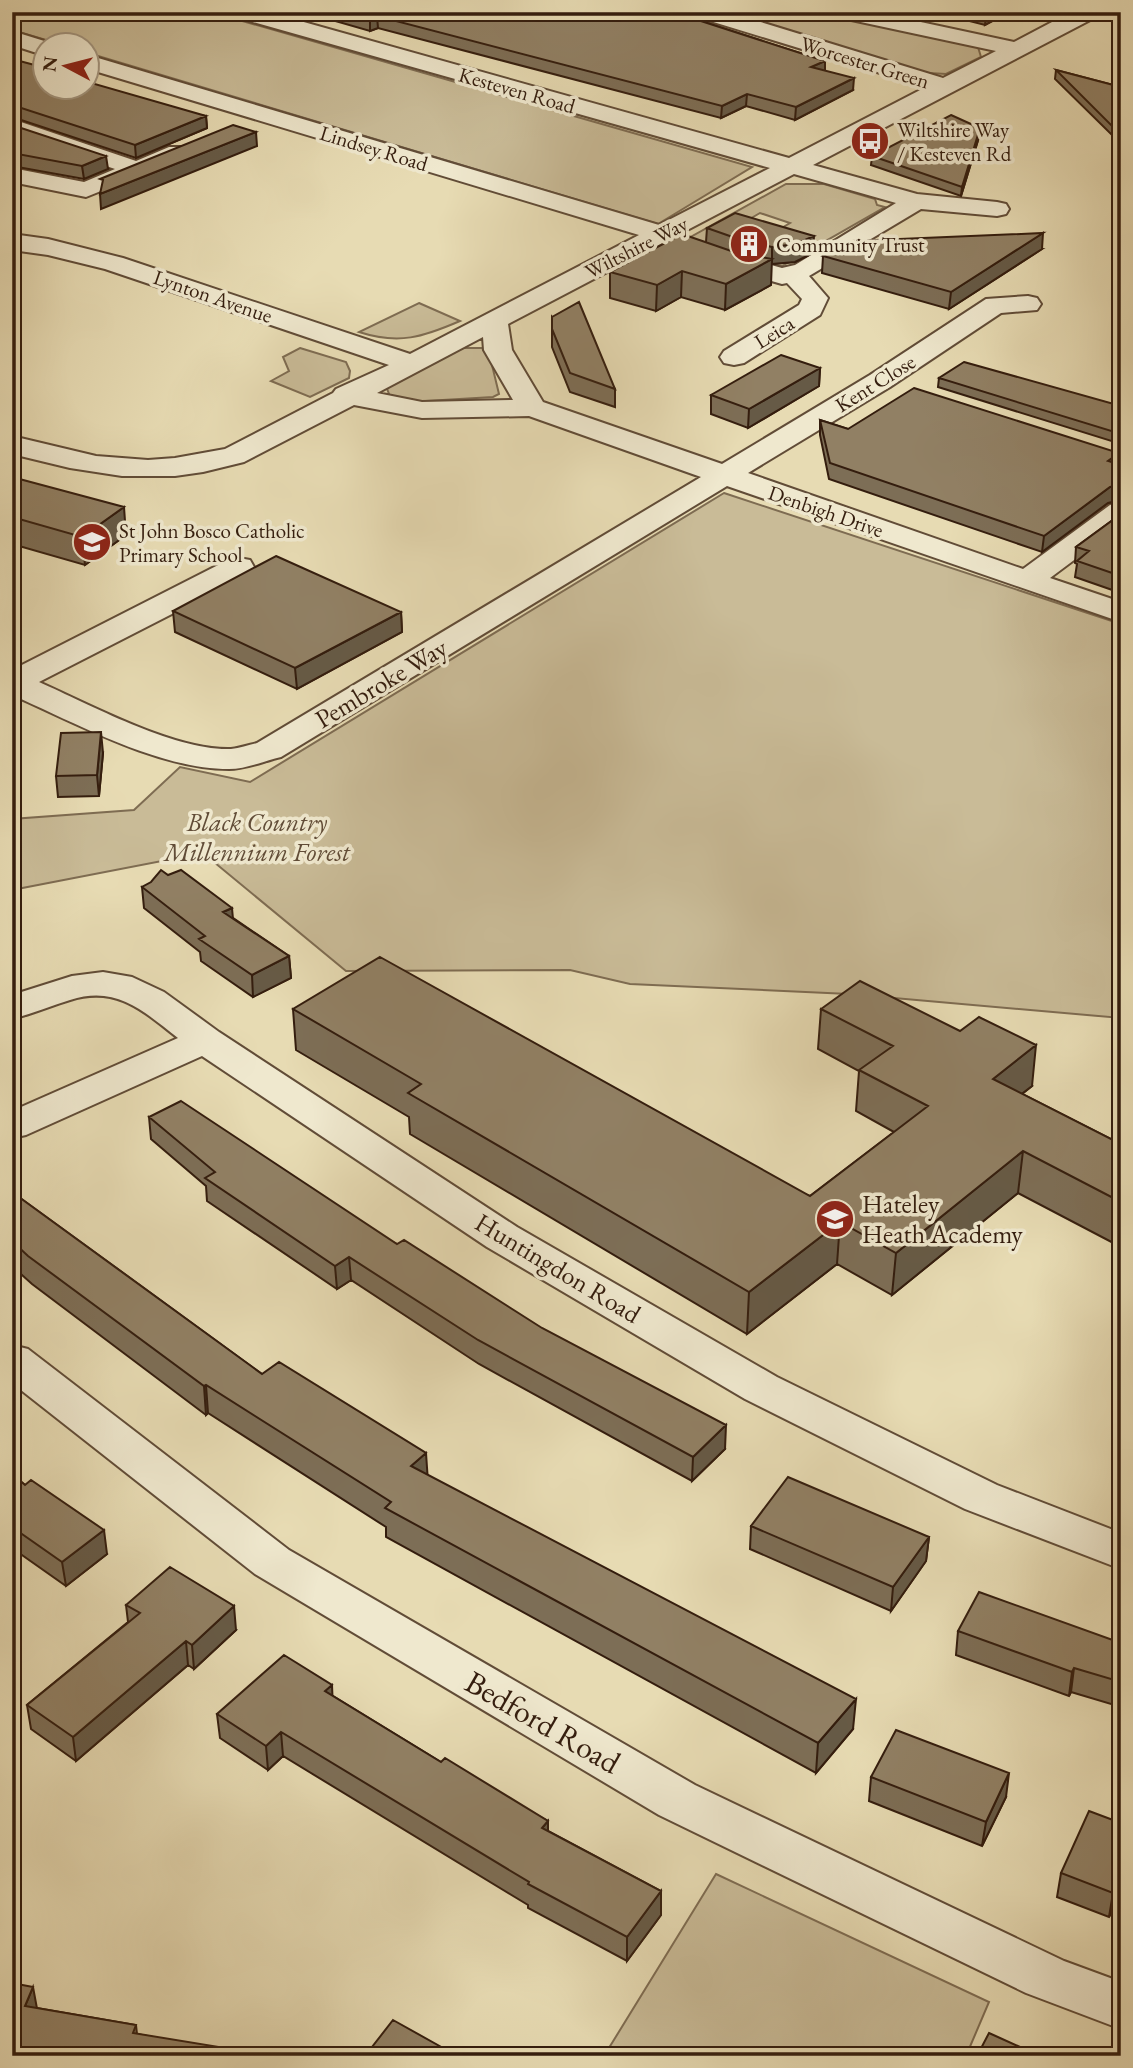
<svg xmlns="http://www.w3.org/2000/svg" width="1133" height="2068" viewBox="0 0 1133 2068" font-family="'EB Garamond',serif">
<rect width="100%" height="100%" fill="#e7dbb3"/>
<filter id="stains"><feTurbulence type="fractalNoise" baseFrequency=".00286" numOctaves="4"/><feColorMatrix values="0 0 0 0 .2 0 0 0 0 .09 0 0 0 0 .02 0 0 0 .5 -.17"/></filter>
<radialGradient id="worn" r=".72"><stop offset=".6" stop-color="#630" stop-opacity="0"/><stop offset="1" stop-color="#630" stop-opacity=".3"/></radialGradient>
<path fill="#c9bb97" stroke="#7e6c52" stroke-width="2" d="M12,12H211L752,167L658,224L88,53V46L63,45L12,30Z
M717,12H816L978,47L981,57L946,74L910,72Z
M786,184H824L875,199L877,205L885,207L782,266L755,263L775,232L790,223L760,213L701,247L687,239Z
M419,303L460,321C423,337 399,345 359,332Z
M300,348L346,362L350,371L349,378L310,397L271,381L289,371L283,357Z
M459,348H482L491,361L499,394L493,397L409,402L391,399L386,386Z
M724,493L1121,624V1018L849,994L630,984L570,970L346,971L203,853L12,890V819L134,810L180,767L250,782Z
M716,1874L989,2002L966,2056H604Z"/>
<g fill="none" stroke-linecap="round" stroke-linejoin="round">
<g stroke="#614c37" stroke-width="4">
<path id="street" d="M232,12H268L789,158L926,87L697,17L694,12H728L943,78L996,51L842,18L834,17L831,12H874L1014,42L1071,12H1099L1096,17L813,165L917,194L997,202L1006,204L1009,209L1006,214L997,216L921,209L809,276L828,298L820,315L744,363L734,365L724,363L720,357L724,351L799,305L802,299L787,283L782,284L711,264L707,259L711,254L720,251L782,268L795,265L896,203L794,174L508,324L512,350L543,402L722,464L870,375L986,299L1028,296L1037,298L1041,304L1037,310L1001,313L890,387L748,473L1023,569L1110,505L1121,502V525L1050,578L1121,602V622L727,486L281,757C264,761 246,769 229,769C158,769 76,723 12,695V670L228,560L239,558L250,560L254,567L250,574L39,682C91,705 175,751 231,749C240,748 249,745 257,743L701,477L529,416L422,418L354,405L244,462L203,472L175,476H122L70,468L12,454V436L96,456L148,460L175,458L225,449L333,393L336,389L389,365L105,269L48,255L12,250V234L48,239L123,258L410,354L639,235L88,69V55L659,225L770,168L235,17ZM483,337L484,350L513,400L422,402L377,393Z
M12,31L54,44L55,46H46V56L12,45Z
M12,119L136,161L169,147H185L189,152L185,157L86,197L12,182V168L84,182L115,169L12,134Z
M103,972L132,977L164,992L219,1032L517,1227L777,1377L997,1485L1121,1533V1569L965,1509L745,1399L487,1247L202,1056L26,1135L12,1138V1111L178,1038C143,1011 117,985 70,1000C50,1006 32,1014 12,1019V995L72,976Z
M12,1345L28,1349L289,1550L695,1785L1064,1961L1121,1982V2029L1026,1993L659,1815L255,1574L12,1383Z"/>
</g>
<use href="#street" fill="#efe8ce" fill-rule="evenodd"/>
</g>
<path fill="#7d6e56" stroke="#341d0e" stroke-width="2" d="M304,12H673L825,61V71L853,90L795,120L746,106L721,118L378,28L370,31Z
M934,12H1009L985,25Z
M12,59L46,88L206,116L207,128L136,158L12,117Z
M1056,70L1121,87L1113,136L1055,79Z
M12,125L108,169L84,179L12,166Z
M980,128L979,137L961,196L871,165L872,156Z
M707,228L813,253L795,262L771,264V285L725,310L681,297L656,311L610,298V272L706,242Z
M1042,249L949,309L822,273L823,256Z
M552,317L615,389V407L570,392L552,347Z
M820,368L819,386L748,428L711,414V395Z
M939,378L1121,406V444L938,387Z
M820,420L848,429L1119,453L1117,464L1121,465V500L1108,503L1042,552L829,479L820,435Z
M12,477L126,535L85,565L12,544Z
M1121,514V593L1075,577L1077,564L1075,563L1076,547Z
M173,611L401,612L402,632L297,689L175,632Z
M103,753L99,796L58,797L56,776Z
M142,887L233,918L289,956L291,978L253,997L201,961L200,952L144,908Z
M293,1009L810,1196L894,1132L856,1111L859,1071L818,1049L821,1009L1032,1086L1022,1094L1121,1144V1247L1018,1193L892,1295L837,1264L747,1334L410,1134L409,1117L296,1050Z
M149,1117L397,1244L725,1449L692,1481L479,1364L351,1280L337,1289L207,1201L206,1186L151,1139Z
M12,1192L262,1374L427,1475L853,1729L816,1773L386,1537V1527L208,1413L206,1415L32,1284L12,1266Z
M1121,1360V1386L1117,1384Z
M12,1474L107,1554L66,1586L12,1548Z
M751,1526L929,1537L926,1561L891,1611L750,1549Z
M126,1605L236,1630L194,1669L188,1665L76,1761L31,1729L27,1705L128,1622Z
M958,1631L1121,1643V1707L1071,1692L1069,1696L956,1655Z
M333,1696L441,1762L548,1821V1831L661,1891V1915L627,1961L528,1908V1905L283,1756L268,1770L220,1738L217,1714Z
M871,1777L1006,1797L982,1846L869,1801Z
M1121,1823V1914L1112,1911L1109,1917L1057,1897L1061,1873Z
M12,1983L37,2008L136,2025L137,2034L231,2052L263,2056H12Z"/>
<path fill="#665a46" stroke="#341d0e" stroke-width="2" d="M994,12H1009L985,25L986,16Z
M377,16L378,28L370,31V19Z
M825,61V73L811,67Z
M854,78L853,90L795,120L796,107Z
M747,94L746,106L721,118L722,106Z
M206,116L207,128L136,158L135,145Z
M1121,126V134L1113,136L1114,128Z
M980,128L979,137L961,196L962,187Z
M256,132L257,146L101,209L100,194Z
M106,156L108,169L84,179L82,166Z
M1043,233L1042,249L949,309L951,292Z
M814,236L813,253L795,262L772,264V247Z
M772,259L771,285L725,310L726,284Z
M682,271L681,297L656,311L657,285Z
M820,368L819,386L748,428L749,409Z
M1119,453L1117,468L1108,461Z
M1121,485V500L1108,503L1042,552L1044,536L1110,487Z
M124,507L126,535L85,565L82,537Z
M401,612L402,632L297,689L295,668Z
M101,732L103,753L99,796L97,775Z
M232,908L234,930L223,912Z
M289,956L291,978L253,997L252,975Z
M1036,1045L1032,1086L988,1120L993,1079Z
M1023,1151L1018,1193L892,1295L896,1253Z
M840,1222L837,1264L747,1334L749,1292Z
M349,1257L351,1280L337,1289L335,1266Z
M206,1385L208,1413L206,1415L204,1386Z
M726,1425L725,1449L692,1481L693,1457Z
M426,1453L428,1482L411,1466Z
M104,1530L107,1554L66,1586L62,1562Z
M929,1537L926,1561L891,1611L893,1587Z
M234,1606L236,1630L194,1669L192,1645Z
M186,1641L188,1665L76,1761L73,1737Z
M1074,1668L1071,1692L1069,1696L1072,1672Z
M332,1685L333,1709L325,1691Z
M856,1699L853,1729L816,1773L818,1743Z
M281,1732L283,1756L268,1770L266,1746Z
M1009,1773L1006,1797L982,1846L986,1822Z
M548,1821V1845L542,1828Z
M1116,1887L1112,1911L1109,1917L1113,1893Z
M661,1891V1915L627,1961V1937Z
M33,1987L38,2014L25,2006Z"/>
<path fill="#918064" stroke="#341d0e" stroke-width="2" d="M345,12H673L825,61L811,67L854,78L796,107L747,94L722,106L377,16L370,19Z
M968,12H994L986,16Z
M12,59L46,68V88H88V82L206,116L135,145L12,105Z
M1056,70L1121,87V126L1114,128Z
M951,115L980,128L962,187L872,156Z
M12,125L106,156L82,166L12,153Z
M233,125L256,132L100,194L103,180L100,179Z
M735,213L814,236L796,244L772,247L744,241L707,228Z
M1043,233L951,292L823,256L852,241Z
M682,234L737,253L772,259L726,284L682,271L657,285L610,272Z
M579,302L615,389L570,373L552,329V317Z
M781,355L820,368L749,409L711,395Z
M964,362L1121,406V434L939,378Z
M914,388L1119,453L1108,461L1121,465V485L1110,487L1044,536L830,463L820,420L848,429Z
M12,477L124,507L82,537L12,517Z
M1121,514V576L1077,561L1089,551L1076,547Z
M276,556L401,612L295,668L173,611Z
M101,732L97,775L56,776L61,733Z
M161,870L168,875L181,870L232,908L223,912L289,956L252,975L199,939L205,936L142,887L151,882Z
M380,957L810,1196L928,1106L859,1070L893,1046L821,1009L860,981L960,1031L979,1017L1036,1045L993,1079L1121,1144V1202L1023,1151L896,1253L840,1222L749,1292L408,1093L421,1084L293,1009Z
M181,1101L397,1244L404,1240L542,1328L726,1425L693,1457L478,1340L349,1257L335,1266L205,1178L215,1172L149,1117Z
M12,1192L262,1374L279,1362L426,1453L411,1466L856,1699L818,1743L385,1508L391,1502L206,1385L204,1386L28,1256L12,1241Z
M12,1474L25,1485L31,1480L104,1530L62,1562L12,1527Z
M788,1477L929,1537L893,1587L751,1526Z
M170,1567L234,1606L192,1645L186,1641L73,1737L27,1705L140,1613L126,1605Z
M979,1592L1121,1643V1682L1074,1668L1072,1672L958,1631Z
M284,1655L332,1685L325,1691L441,1762L445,1758L548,1821L542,1828L661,1891L627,1937L528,1884L529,1882L281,1732L266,1746L217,1714Z
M896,1730L1009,1773L986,1822L871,1777Z
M1089,1811L1121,1823V1888L1116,1887L1113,1893L1061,1873Z
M12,1983L33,1987L25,2006L136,2025L133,2033L231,2049L230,2052L263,2056H24L25,2053L12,2051Z
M393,2020L452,2053L450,2056H365Z
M989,2033L1029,2051L1026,2056H977Z"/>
<defs>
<g id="bus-disc" transform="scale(2.0125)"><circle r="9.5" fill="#8f2418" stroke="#efe8ce"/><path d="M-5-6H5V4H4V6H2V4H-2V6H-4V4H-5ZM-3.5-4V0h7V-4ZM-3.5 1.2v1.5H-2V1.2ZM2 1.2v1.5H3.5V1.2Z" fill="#fff"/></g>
<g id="building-disc" transform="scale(2.0125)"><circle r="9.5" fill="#8f2418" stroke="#efe8ce"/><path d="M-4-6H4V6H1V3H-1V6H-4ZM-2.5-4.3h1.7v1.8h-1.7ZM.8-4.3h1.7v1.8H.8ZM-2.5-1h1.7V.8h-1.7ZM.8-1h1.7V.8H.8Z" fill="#fff"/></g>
<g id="school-disc" transform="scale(2.0125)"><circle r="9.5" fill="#8f2418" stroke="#efe8ce"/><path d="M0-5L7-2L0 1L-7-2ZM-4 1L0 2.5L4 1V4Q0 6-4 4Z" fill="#fff"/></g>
</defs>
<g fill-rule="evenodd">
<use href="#bus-disc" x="870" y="141"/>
<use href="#building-disc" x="749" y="244"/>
<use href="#school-disc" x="92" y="542"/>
<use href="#school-disc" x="835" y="1219"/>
</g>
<g text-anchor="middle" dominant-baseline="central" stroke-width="7" stroke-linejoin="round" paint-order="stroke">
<g font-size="21" fill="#341d0e" stroke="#efe8ce">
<text transform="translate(865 62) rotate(17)">Worcester Green</text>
<text transform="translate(517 90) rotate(16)">Kesteven Road</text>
<text transform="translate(374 148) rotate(17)">Lindsey Road</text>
<text transform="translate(636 247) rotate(-27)">Wiltshire Way</text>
<text transform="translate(213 296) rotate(19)">Lynton Avenue</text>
<text transform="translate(774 332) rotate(-32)">Leica</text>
<text transform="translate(875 383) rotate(-32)">Kent Close</text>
<text transform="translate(826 511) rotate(19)">Denbigh Drive</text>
</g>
<g font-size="21" fill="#341d0e" stroke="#efe8ce" text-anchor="start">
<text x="897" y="129">Wiltshire Way<tspan x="897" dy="24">/ Kesteven Rd</tspan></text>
<text x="776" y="244">Community Trust</text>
<text x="119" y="530">St John Bosco Catholic<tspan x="119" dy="24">Primary School</tspan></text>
</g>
<g font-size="26" fill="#341d0e" stroke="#efe8ce">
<text transform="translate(381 683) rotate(-31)">Pembroke Way</text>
<text transform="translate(558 1268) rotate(31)">Huntingdon Road</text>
</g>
<g font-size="26" font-style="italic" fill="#614c37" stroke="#efe8ce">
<text x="257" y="822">Black Country<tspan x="257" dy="30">Millennium Forest</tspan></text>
</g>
<g font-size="26" fill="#341d0e" stroke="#efe8ce" text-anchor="start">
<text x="862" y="1204">Hateley<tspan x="862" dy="30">Heath Academy</tspan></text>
</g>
<g font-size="32" fill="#341d0e" stroke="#efe8ce">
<text transform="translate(543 1722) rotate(30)">Bedford Road</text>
</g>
</g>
<rect width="1133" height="2068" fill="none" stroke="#e7dbb3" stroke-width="42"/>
<rect x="14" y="14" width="1105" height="2040" fill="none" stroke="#341d0e" stroke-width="3.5"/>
<rect x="21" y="21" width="1091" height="2026" fill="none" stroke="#341d0e" stroke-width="2"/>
<g transform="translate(66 66) rotate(277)"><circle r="33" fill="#efe8ce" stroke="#a49781" stroke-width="2"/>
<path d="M0-5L12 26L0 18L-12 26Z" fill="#8f2418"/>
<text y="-10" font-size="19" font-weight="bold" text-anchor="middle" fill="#341d0e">N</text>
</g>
<rect width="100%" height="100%" filter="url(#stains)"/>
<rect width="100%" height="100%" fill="url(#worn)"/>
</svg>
